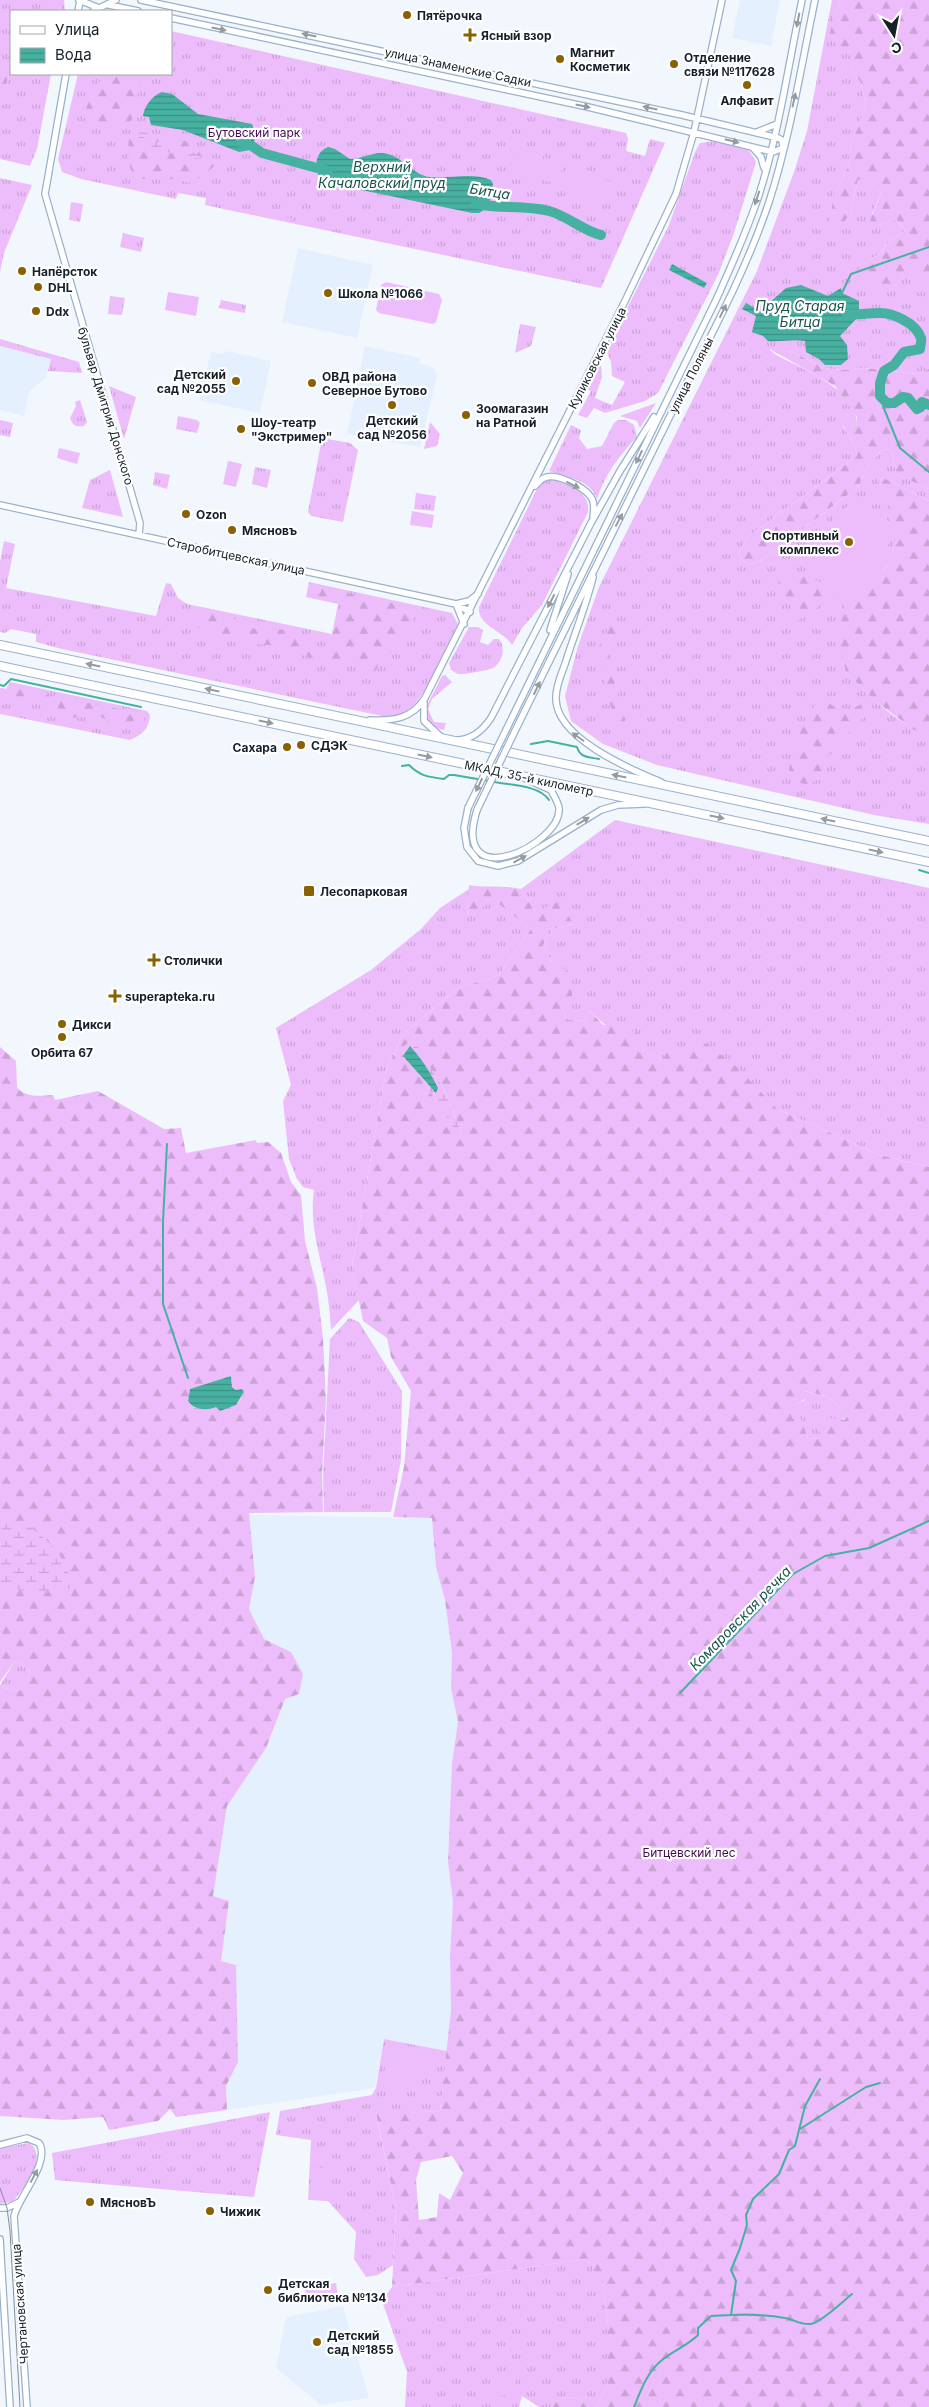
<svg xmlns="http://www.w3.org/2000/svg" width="929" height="2407" viewBox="0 0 929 2407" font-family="Inter,sans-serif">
<defs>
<pattern id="grass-tufts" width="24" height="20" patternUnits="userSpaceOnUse" patternTransform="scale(1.25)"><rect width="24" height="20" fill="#ecbdfa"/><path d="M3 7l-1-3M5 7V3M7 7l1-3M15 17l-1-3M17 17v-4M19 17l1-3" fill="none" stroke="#caa2d6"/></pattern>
<pattern id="forest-firs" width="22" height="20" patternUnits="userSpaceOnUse" patternTransform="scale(1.25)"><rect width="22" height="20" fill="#ecbdfa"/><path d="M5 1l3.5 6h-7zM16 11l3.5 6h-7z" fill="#caa2d6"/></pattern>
<pattern id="wetland-marsh" width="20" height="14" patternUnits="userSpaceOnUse" patternTransform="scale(1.25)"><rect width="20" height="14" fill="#ecbdfa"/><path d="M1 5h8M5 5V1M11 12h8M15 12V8" fill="none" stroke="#caa2d6"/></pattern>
<pattern id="water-rules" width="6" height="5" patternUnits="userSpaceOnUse" patternTransform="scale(1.25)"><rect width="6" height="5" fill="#47b1a1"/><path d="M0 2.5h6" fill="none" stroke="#3a9083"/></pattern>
</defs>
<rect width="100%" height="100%" fill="#f2f7fd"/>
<path fill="#e4f0fe" d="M740,0H780L771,46L732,38Z
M298,248L373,265L357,338L282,322Z
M0,346L51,359L46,377L29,392L24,416L0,410Z
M365,346L420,358L419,363L433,367L437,376L420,447L347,434Z
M227,351L271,361L260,413L199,400L211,352L223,354Z
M249,1515L432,1518L436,1567L445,1600L452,1653L451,1688L458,1722L452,1763L448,1862L453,1902L450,1956L451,2010L447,2051L384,2039L375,2088L227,2110L226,2086L238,2062L235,1964L221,1961L229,1901L213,1896L227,1806L266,1748L285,1699L291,1652L264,1639L249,1609L255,1577Z
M343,2306L369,2398L321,2405L276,2368L286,2317Z"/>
<path fill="url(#grass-tufts)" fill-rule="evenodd" d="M0,0H64L65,11H11V74H51L37,149L30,166L0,159Z
M832,0H840L829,38L851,52V69L861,83L866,106L851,144L849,165L834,195L850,215L858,180L867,177L881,193L872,214L878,225L896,219L905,230L887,244L878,255L861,265L890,291L904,276H929V369L918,374L864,368L842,370L824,368L793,352L769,349L776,355C803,369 859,390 857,426L843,425C848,436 856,444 857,456L748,537L738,553L747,565L760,561L858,487L868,466L883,449L892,450L896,474L929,489V501L882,477L879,482C890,500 905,555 883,569L846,672C870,695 896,725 929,734V824L874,815L657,765L603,744L571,721L565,696L578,646L599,587L757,271L794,172L807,131Z
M171,31L626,133L628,138L626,151L645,156L650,139L665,143L601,288L205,205L206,198L178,193L176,199L81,179L62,172L58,159L78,74H171Z
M714,141L748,149L756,162L734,233L718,275L658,393L645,401L605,413L594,408L587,418L578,415L591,391L587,389L601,361L602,377L595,398L612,405L624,384L625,382L612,376L611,362L606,350L669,225L695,152L700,143ZM672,265L707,283L704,288L669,269Z
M0,178L32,185L4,253L0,272Z
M71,202L83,204L80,222L69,220Z
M123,233L144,238L141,252L120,247Z
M110,296L125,298L122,315L108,314Z
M221,300L246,305L245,313L219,308Z
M520,324L536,327L531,346L515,353Z
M0,339L79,362L82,373L48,371L51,359L0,346Z
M109,386L136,397L124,439Z
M80,400L87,422L84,426C76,427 73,426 70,418L76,406L75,402Z
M656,403L640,428L637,421L620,416Z
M178,416L197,420L200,423L197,433L176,429Z
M0,420L13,423L10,437L0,435Z
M618,420H626L634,425L637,437C619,456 605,474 597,499C590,479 566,477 549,471L571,425L581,430L579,438L587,449L602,446L614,423Z
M430,422L440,434L437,446L424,449Z
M322,438L350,443L358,450L343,522L311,516L308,512Z
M255,467L271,470L267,488L252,484Z
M110,470L123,517L82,508L90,480Z
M155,472L170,475L167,489L153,485Z
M550,479C566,483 591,491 588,512L542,605L522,628L512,645C504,631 477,626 479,607L537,489L544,481Z
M416,493L436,496L434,511L414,509Z
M4,541L15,544L6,588L156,616L166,583L171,584L178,598L187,604L332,634L338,604L306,597L309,582L452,613L458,624C447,646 430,687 415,704C408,712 398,716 387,717L62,649L36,642V634L11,629L5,633L0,632V562Z
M469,627H478L483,630L480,642L488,645L494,639H499C506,647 503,662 493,668C490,670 462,675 458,674L451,670L449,663Z
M445,675L452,682L432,699L428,709L434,722L446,723L444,730C431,727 427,723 425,709L442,676Z
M10,682L147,711L150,715C149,729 143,734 130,740L0,714V688L6,689Z
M615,820L929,888V1167L880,1155L777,1109L769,1102L685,1052L662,1060C636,1047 611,1032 590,1011L583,1021L568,1020L562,1008L572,974L551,961L543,946L549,930L573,924L535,912L521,889Z
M469,889L467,916L494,899L531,929L499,975L456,989L402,1036L386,1071L352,1266L359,1300L331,1330C330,1316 329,1301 326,1287C320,1254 309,1225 314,1190L303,1187L297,1179L289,1159L283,1101L291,1085L276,1028L371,970L421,929L440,908Z
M349,1318L359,1322L402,1391L401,1460L391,1512H324L323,1475L330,1339Z
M804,1391L829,1397L847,1416L822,1438L808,1439L793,1406L805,1400Z
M15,1661L30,1670L28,1681L19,1691L4,1688L0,1685Z
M384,2039L447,2051L440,2111L376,2115L396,2208L393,2265L378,2275L366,2277L354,2259L356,2232L328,2201L308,2200L311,2140L276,2135L280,2111L372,2095L376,2088Z
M270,2112L254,2197L55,2180L52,2153Z
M29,2143C49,2155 24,2189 13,2201L0,2204V2148Z
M587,2259L603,2281L608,2325V2383L596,2407H587L578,2397L559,2399L551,2407H539L522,2396L519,2407H405L407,2372L382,2301L392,2287Z"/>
<path fill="url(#forest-firs)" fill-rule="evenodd" d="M840,0H929V276H904L890,291L883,293L859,274L858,270L861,265L878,255L887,244L905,230L896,219L878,225L870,221L881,193L867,178L858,180L850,215L841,225L829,224L834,195L849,165L851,144L866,106L861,83L851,69V52L828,39Z
M11,58L3,100L0,103V59Z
M106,74H142L132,119L130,122L92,126L84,116C88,101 95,85 106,74Z
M133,132C161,133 201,139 217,164L201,177L189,183C153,168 123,203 129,134Z
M768,348L793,352L824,368L842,370L864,368L918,374L929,369V489L896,474L892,450L883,449L868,466L858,487L760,561L747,565L738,553L748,537L857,456C856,444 848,436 843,424L857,426V417L835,386Z
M882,477L929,501V734L914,730L874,700L846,672L838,634L846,599L887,566L894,549L888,504L879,482Z
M800,574L838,589L837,594L797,621L791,606L778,596L779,577Z
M314,586L396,604L412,611L414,623C410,626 408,631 405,634C398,640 394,640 393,651L379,661L376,670L370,674L364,668L362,661L355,656L341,664L333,665L270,645L246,643L238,638L215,640L212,633L197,627L192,621L197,613L214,611L231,616L244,628L294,630L307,640L309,649L315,654H324L329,638L333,637L341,603L314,597L310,594L309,590Z
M613,620L619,621L622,625L608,658L631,743L619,735L596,652Z
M13,686L31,691L34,696L33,700L28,704L16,699L0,696V688L6,689Z
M47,695L139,713L144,715L145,725H125L109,721L97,715L70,718L69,711C59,707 51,709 40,702L39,698Z
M821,699L844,712L862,704L863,717L826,759L821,778L807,785L794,781L789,769C796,744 802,718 821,699Z
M469,885C487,888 504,885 521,889L535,912L560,901L573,924L549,930L543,946L551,961L572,973V997L562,1008L568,1020L583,1021L590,1011L603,1025L612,1023L640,1034L641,1049L662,1060L670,1049L685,1052L700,1039L738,1068L777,1109L880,1155L929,1167V2407H596L608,2383V2325L603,2282L587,2259L392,2287L396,2208L376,2114L440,2111L451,2010L450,1956L453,1902L448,1862L452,1763L458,1722L451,1688L452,1653L445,1600L436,1567L432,1518L393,1517L404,1467L411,1391L391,1357L387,1338L363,1321L352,1266L386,1071L402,1036L456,989L499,975L531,929L494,900L467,917ZM412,1040L444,1089L462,1133L460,1137L424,1082ZM805,1391L829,1397L847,1416L844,1420L824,1417L818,1427L821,1438L808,1439C804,1427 801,1416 794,1406L805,1399ZM452,2156L463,2173L450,2200L439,2193L437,2217L419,2220L416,2180L421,2162Z
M0,1047L16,1061L17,1087C25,1098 41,1096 53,1095L55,1100L98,1091L164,1129L181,1128L186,1153L256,1140L257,1143L268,1142L281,1153L291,1182L301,1195L305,1241L317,1288L323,1338L326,1400L322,1473L323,1512L249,1513L255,1577L249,1609L264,1639L291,1652L303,1674L299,1694L285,1699L266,1748L227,1806L213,1896L229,1901L221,1961L236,1965L238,2062L226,2086L227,2110L176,2117L170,2109L158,2121L109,2130L103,2117L64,2120L0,2116V1685L4,1688L19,1691L28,1681L30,1670L15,1661L0,1682ZM231,1376L232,1387L237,1390L242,1389L244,1392C242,1397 239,1402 235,1405C228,1409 223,1407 216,1407C206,1406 196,1414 188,1401L190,1390Z
M578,2397L587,2407H551L559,2399Z"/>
<path fill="url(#wetland-marsh)" d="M139,136L193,152L204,159C184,157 151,150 136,138Z
M413,1039L444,1089L462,1133L460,1138L424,1082L398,1056L404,1046Z
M22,1520C49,1542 65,1552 73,1588L31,1593L0,1584V1526Z"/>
<path fill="#ecbdfa" d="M535,148L546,151L533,176L513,167L510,162L513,154Z
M545,157L563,167L555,184L535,177Z
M570,161L611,182L599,209L557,188Z
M224,205L292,219L291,222L224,209Z
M386,282L439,294L442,300L436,322L433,324L379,313L376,310L381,285Z
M168,292L199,297L196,316L165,310Z
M59,448L80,453L77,464L57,458Z
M228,461L242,464L236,487L223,484Z
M860,495L892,534L883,560L849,591L797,563L801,549Z
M412,511L434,515L432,528L410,525Z
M389,2044L435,2051L434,2065L428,2064L420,2072L413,2088L381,2090Z
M312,2168H327L326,2197H310Z
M336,2283L338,2297L307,2302L305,2288Z
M500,2371L518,2373L513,2394L497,2396Z"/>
<path fill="url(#water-rules)" d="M162,92L172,94L198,114L252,124L256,137L250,150L239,152L183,130L151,125L149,117L143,116C144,106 153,95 162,92Z
M328,147L335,149L350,159C361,159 371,153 381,153C400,153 411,174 429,177C450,179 472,172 491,180L493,184L489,207L479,213H472L323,182C314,172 313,153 328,147Z
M672,264L707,283L704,288L669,270Z
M801,285L828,296L841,288L842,293L859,301V316L840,336L847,345L848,359L841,365H825L819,359L806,352L805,341C792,339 781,342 768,341L763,336L752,332L756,316L742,309L746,303L760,311L786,288Z
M410,1046C422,1059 430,1072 438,1088L436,1093L403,1056Z
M231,1376L232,1387L236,1390L242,1389L244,1392L236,1405L220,1411L216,1407C206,1411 194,1410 188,1401L190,1389Z"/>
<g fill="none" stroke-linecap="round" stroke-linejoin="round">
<path stroke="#47b1a1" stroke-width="2" d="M841,295L851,274L929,247
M884,400L883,406L900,448L929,472
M0,685L4,686L11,679L141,707
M531,744L548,741L577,747C580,758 589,757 599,759
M402,766L409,765C420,776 428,777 444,779L449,775H454L489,781
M494,782C510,785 539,785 549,800
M919,870L929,873
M167,1144L163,1221V1304L188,1378
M680,1693L793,1574L825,1556L869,1548L929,1521
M800,2129L866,2087L880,2083
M731,2315C749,2314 767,2315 785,2318C794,2319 799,2325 811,2324C822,2322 842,2302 852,2294
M634,2407C641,2390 647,2372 662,2360C674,2350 687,2346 698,2335V2328L711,2316L731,2315L736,2281L731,2270L740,2248L747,2225L746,2215L753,2199L779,2174L789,2150L795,2146L805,2106L820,2079"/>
<path stroke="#47b1a1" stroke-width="10" d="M240,142L252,146L262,153L328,171
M476,204C500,209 525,205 549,211C568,216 583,231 601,235
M847,314C858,315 867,313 878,313C892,312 916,323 921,338C922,341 920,346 920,349L904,352L894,365L884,371L880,383V396L887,403H894L903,397L908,398L917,409L921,407L922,402L929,405"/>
<g stroke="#99b1cb" stroke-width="8">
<path id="secondary" d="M79,0L99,8
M141,0L682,115L778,138L782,140L783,146
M109,5L138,11
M78,11L80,1
M93,11L116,0
M171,18L588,107L773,152L783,148
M66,74L45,194L140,523L139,535
M757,132L777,124
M753,148L761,157L764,168
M535,486C537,484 540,480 544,478C556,472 584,487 591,497C595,503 594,511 593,517
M0,505L456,604L470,612
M593,577C586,606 574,635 565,664C561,675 556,686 556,697C554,737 629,769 661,782
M456,604L469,601L478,594
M456,604L464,624
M550,630L568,574
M424,703V721L440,736
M370,720C393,721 412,719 425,698L625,301L676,194L694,132L722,0
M506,730L716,300C731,267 746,233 758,198C779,134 788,66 802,0
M515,731C566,626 618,521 670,416C705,346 744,277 769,202C790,137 801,67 815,0
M456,740C471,740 483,730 491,718L591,523L620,471L654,417
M468,808L464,828L467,847L478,861L498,866L518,861L601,810L618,805L644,804
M477,810C450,897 562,845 559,808C558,802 554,796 551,790L526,779
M0,2145L27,2138L39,2143C51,2162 19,2196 14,2216L27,2407
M0,2208H7L19,2202
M0,2239L10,2407"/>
</g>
<g stroke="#99b1cb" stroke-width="10">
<path id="highway" d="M0,645L929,841
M0,666L929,862"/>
</g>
<use href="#secondary" stroke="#fff" stroke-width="5.5"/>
<use href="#highway" stroke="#fff" stroke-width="8"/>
<path stroke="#868e95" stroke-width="1" d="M0,2188L7,2208L10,2231L20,2407"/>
<g stroke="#99b1cb" stroke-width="8" stroke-linecap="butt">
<path id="secondary-bridge" d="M468,808L506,730
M477,810L515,731"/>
</g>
<use href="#secondary-bridge" stroke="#fff" stroke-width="5.5"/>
</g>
<defs><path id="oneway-solid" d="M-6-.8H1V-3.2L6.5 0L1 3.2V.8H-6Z" transform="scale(1.25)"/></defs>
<g fill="#969b9f">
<use href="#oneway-solid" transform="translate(798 20) rotate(101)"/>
<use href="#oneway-solid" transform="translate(219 29) rotate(12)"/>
<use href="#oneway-solid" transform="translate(309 35) rotate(-168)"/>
<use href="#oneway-solid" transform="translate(794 100) rotate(-78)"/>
<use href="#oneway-solid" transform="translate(583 106) rotate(12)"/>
<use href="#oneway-solid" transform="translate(650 108) rotate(-168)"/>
<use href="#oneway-solid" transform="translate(732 141) rotate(14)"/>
<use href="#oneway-solid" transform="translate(757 198) rotate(108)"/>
<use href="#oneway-solid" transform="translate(723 311) rotate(-64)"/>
<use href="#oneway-solid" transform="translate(639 457) rotate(116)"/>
<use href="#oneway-solid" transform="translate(573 485) rotate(26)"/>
<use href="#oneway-solid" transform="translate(619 520) rotate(-62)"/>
<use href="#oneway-solid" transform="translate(551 601) rotate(117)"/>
<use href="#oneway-solid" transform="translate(93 665) rotate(-168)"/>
<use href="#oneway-solid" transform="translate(537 688) rotate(-64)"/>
<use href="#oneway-solid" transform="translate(212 690) rotate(-168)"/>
<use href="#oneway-solid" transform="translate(266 722) rotate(12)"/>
<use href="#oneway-solid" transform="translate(578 737) rotate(-145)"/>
<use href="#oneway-solid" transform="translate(425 756) rotate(12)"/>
<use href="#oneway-solid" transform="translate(619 776) rotate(-168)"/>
<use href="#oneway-solid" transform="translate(479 785) rotate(116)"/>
<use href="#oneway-solid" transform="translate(717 817) rotate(12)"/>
<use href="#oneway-solid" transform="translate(828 820) rotate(-168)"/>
<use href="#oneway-solid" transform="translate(583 821) rotate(-31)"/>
<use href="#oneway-solid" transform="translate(876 851) rotate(12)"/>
<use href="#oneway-solid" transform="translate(520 859) rotate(-28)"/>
<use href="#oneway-solid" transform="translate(34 2176) rotate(-62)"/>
</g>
<g fill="#8a6101" stroke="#fff" stroke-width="2">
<circle cx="407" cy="15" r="5"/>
<path d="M467.5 27.5h5v5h5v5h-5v5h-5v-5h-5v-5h5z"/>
<circle cx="560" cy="59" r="5"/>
<circle cx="674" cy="64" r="5"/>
<circle cx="747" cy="85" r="5"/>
<circle cx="22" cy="271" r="5"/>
<circle cx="38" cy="287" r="5"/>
<circle cx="328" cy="293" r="5"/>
<circle cx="36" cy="311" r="5"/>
<circle cx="236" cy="381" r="5"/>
<circle cx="312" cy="383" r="5"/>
<circle cx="392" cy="405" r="5"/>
<circle cx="466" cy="415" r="5"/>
<circle cx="241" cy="429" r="5"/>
<circle cx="186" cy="514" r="5"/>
<circle cx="232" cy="530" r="5"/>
<circle cx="849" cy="542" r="5"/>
<circle cx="301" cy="745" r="5"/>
<circle cx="287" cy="747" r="5"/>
<rect x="303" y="885" width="12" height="12" rx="2.5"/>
<path d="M151.5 952.5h5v5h5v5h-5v5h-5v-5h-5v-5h5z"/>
<path d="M112.5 988.5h5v5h5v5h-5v5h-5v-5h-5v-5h5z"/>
<circle cx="62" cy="1024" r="5"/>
<circle cx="62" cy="1037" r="5"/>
<circle cx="90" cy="2202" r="5"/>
<circle cx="210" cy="2211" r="5"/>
<circle cx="268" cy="2290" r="5"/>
<circle cx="317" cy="2342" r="5"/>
</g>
<g text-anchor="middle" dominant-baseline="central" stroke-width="4.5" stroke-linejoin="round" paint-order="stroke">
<g font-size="12" font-weight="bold" fill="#162029" stroke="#fff" text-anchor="start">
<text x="417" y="15">Пятёрочка</text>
<text x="481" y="35">Ясный взор</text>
<text x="570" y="52">Магнит<tspan x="570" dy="14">Косметик</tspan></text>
<text x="684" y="57">Отделение<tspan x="684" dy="14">связи №117628</tspan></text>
<text x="747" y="100" text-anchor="middle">Алфавит</text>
<text x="32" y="271">Напёрсток</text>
<text x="48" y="287">DHL</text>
<text x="338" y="293">Школа №1066</text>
<text x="46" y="311">Ddx</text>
<text x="226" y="374" text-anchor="end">Детский<tspan x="226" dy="14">сад №2055</tspan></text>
<text x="322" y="376">ОВД района<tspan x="322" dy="14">Северное Бутово</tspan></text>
<text x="476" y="408">Зоомагазин<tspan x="476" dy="14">на Ратной</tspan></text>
<text x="392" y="420" text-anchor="middle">Детский<tspan x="392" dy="14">сад №2056</tspan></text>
<text x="251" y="422">Шоу-театр<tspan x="251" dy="14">"Экстример"</tspan></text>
<text x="196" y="514">Ozon</text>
<text x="242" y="530">Мясновъ</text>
<text x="839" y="535" text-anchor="end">Спортивный<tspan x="839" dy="14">комплекс</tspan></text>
<text x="311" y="745">СДЭК</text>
<text x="277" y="747" text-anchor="end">Сахара</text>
<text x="320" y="891">Лесопарковая</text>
<text x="164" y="960">Столички</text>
<text x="125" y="996">superapteka.ru</text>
<text x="72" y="1024">Дикси</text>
<text x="62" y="1052" text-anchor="middle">Орбита 67</text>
<text x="100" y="2202">МясновЪ</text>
<text x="220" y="2211">Чижик</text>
<text x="278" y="2283">Детская<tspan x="278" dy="14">библиотека №134</tspan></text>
<text x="327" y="2335">Детский<tspan x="327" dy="14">сад №1855</tspan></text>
</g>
<g font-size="12" fill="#162029" stroke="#fff">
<text transform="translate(458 67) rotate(12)">улица Знаменские Садки</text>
<text transform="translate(597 358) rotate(-63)">Куликовская улица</text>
<text transform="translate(691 375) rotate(-63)">улица Поляны</text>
<text transform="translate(106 406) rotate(73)">бульвар Дмитрия Донского</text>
<text transform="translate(236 556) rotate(12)">Старобитцевская улица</text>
<text transform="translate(529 778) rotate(12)">МКАД, 35-й километр</text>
<text transform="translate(20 2304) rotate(-94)">Чертановская улица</text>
</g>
<g font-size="12" fill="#430a51" stroke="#fff">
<text x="254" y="132">Бутовский парк</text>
<text x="689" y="1852">Битцевский лес</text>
</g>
<g font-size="14" font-style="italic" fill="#19554c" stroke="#fff">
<text x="382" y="166">Верхний<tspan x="382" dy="16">Качаловский пруд</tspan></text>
<text transform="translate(490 191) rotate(9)">Битца</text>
<text x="800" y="305">Пруд Старая<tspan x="800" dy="16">Битца</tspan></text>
<text transform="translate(740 1618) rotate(-46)">Комаровская речка</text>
</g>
</g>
<rect x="10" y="10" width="162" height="65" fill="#ffffff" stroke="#a2a6a9"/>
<rect x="20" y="26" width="25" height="8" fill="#ffffff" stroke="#a2a6a9"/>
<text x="55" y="35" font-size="15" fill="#162029">Улица</text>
<rect x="20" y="48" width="25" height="15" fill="url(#water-rules)" stroke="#a2a6a9"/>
<text x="55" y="60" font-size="15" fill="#162029">Вода</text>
<g transform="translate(894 35) rotate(169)" stroke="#ffffff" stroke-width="4" paint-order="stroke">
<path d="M0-4L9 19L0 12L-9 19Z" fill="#162029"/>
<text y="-8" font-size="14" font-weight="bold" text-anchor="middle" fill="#162029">С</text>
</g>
</svg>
